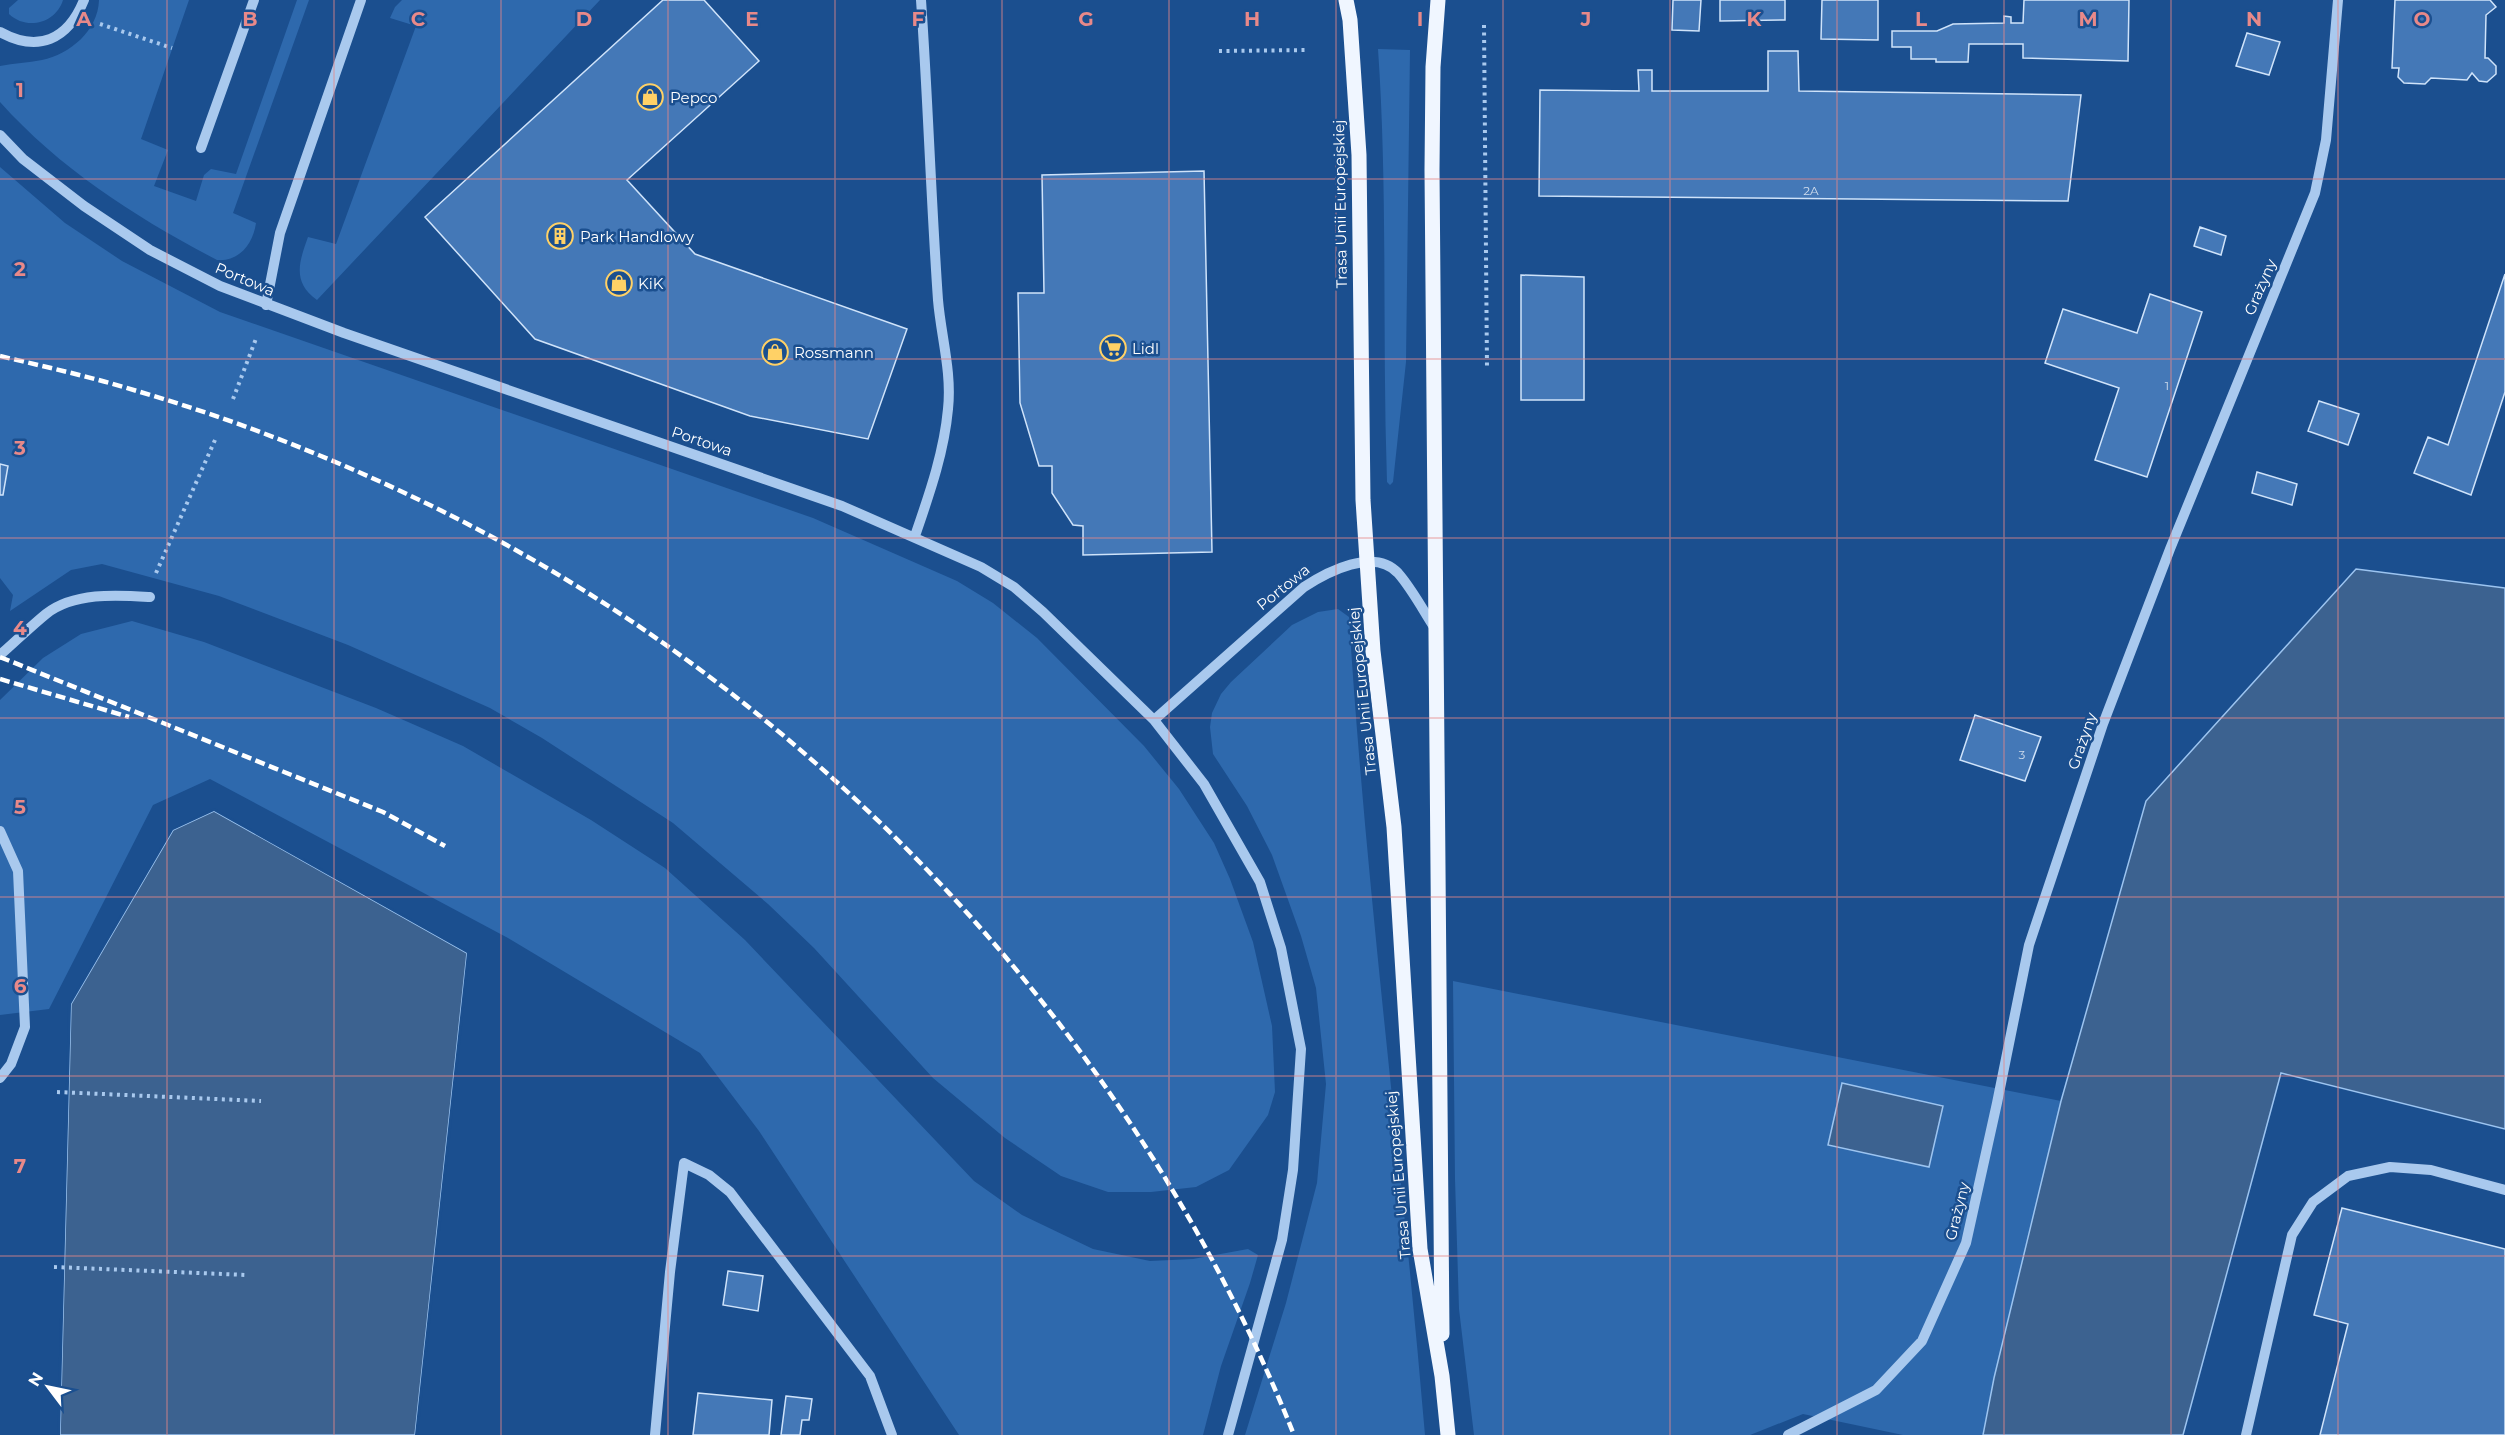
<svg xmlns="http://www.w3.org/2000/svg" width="2505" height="1435" viewBox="0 0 2505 1435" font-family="Montserrat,sans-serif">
<rect width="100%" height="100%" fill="#1b4f8f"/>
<path fill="#2e69ad" d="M18,0H63C56,23 27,31 9,14V8Z
M99,0H189L141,139L168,150L154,186L196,201L204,175L211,169L236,174L297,0H309L233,213L256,223C253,244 239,262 217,260C137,218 61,170 0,102V66C14,63 28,63 42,60C70,54 98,31 99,0Z
M402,0H600L317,300C292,282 299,262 308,237L336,244L416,26L390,18L395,7Z
M1378,49L1410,50L1406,362L1393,482L1390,485L1387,482C1382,338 1388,193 1378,49Z
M0,167L65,223L122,261L220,312L813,518L957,581L993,603L1037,638L1144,746L1179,789L1214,843L1230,879L1253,942L1272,1026L1275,1092L1268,1115L1229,1170L1196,1187L1151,1192H1108L1061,1176L1005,1138L933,1078L814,948L768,904L673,823L542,738L490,708L348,645L219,596L102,564L71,570L10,611L13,595L0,578Z
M1338,609L1349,617C1366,891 1402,1162 1425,1435H1245L1286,1303L1317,1183L1326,1084L1316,988L1301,936L1272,855L1247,806L1213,754L1210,727L1212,713L1221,694L1231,682L1292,625L1318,612Z
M132,621L204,642L376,708L463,746L591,820L665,868L745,940L974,1181L1022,1215L1093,1249L1150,1261L1193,1259L1248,1249L1258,1255L1250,1283L1221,1366L1203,1435H959L759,1131L700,1053L508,938L210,779L153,805L49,1009L0,1015V700L43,658L81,634Z
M1453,981L2061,1101L1994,1378L1983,1435H1903L1803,1414L1750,1435H1474L1459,1309L1455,1179Z"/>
<path fill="#3c6290" stroke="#9cc4f0" stroke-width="1.5" d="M2356,569L2505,588V1129L2281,1073L2183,1435H1983L1994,1378L2061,1101L2146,801Z
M214,811L467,953L415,1435H60L71,1004L173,830Z
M1842,1083L1943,1106L1929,1167L1828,1145Z"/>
<path fill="#1b4f8f" d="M214,808L470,952L418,1435H415L467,953L214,811L173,830L71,1004L60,1435H57L68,1004L171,829Z"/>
<path fill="#4478b7" stroke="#cfe3fa" stroke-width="1.5" d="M663,0H704L759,61L627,180L695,254L907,329L868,439L750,416L535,339L425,217Z
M1673,0H1701L1699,31L1672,30Z
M1720,0H1785V20L1720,21Z
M1822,0H1878V40L1821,39Z
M2024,0H2129L2128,61L2023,58V44H1969L1968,62H1936V59H1911V47H1892V31H1937L1953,24L2004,23V16L2011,17V23H2023Z
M2395,0H2490L2496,7L2486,15L2485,58H2488L2496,66V74L2487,82L2479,81L2472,73L2467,80L2431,78L2425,84L2404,83L2398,77L2399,68H2392Z
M2247,33L2280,42L2269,75L2236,66Z
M1768,51H1798L1799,91L2081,95L2068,201L1539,196L1540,90L1639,91L1638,70H1652V91H1768Z
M1204,171L1212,552L1083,555V526L1073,525L1052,493V466H1039L1020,403L1018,293H1044L1042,175Z
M2200,227L2226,236L2221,255L2194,246Z
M2505,274V392L2471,495L2414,473L2428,437L2448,445Z
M1521,275L1584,277V400H1521Z
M2150,294L2202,312L2147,477L2095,460L2119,388L2045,363L2063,309L2137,333Z
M2319,401L2359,414L2348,445L2308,431Z
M0,464L8,466L3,495H0Z
M2257,472L2297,484L2292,505L2252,493Z
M1975,715L2041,737L2025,781L1960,760Z
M2342,1208L2505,1249V1435H2320L2348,1324L2314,1315Z
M728,1271L763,1276L758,1311L723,1305Z
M698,1393L772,1400L769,1435H693Z
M786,1396L812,1399L809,1420H802L800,1435H781Z"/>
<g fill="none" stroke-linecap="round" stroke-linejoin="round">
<path stroke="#a9c9ee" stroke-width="4" stroke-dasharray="3 4.5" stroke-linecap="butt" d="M100,24L172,48
M1484,25L1487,368
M1219,51L1309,50
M233,399L257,336
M156,573L215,440
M57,1092L261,1101
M54,1267L247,1275"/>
<path stroke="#a9c9ee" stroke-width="10" d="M0,32C38,53 68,40 84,0
M0,135L23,159L84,206L150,250L220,286L344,333L842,506L981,567L1014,587L1043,612L1154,720L1204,784L1260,882L1281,948L1301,1049L1293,1170L1282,1240L1228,1435
M201,148L254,0
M266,305L280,233L361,0
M915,536C929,495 944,453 948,409C952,372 941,336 938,300C931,200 928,100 921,0
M0,655C15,642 30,627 46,614C74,592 117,595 150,597
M1154,720L1304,587C1327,572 1374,547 1398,573C1412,589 1423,610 1434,627
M0,831L18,871L25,1027L11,1064L0,1078
M655,1435L670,1272L684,1163L709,1175L730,1192L870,1376L892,1435
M1788,1435L1876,1390L1922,1341L1966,1243L1997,1103L2029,945L2103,724L2170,549L2315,193L2326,140L2338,0
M2246,1435L2292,1235L2313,1202L2348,1176L2390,1167L2431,1170L2505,1190"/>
<path stroke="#f0f6ff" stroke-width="15" d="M1346,0L1350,20L1359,155L1363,500L1373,651L1394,827L1420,1249L1442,1376L1448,1435
M1438,0L1433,67L1432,170L1442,1334"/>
<path stroke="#fff" stroke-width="4.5" stroke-dasharray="10 4.5" stroke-linecap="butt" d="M0,356C46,367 92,377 137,391C240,421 343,462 440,510C821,699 1137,1040 1294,1435
M0,657L383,812L445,846
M0,679L129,717"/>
</g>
<path fill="none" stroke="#e88989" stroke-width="1.5" stroke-opacity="0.55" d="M167,0V1435M334,0V1435M501,0V1435M668,0V1435M835,0V1435M1002,0V1435M1169,0V1435M1336,0V1435M1503,0V1435M1670,0V1435M1837,0V1435M2004,0V1435M2171,0V1435M2338,0V1435M0,179H2505M0,359H2505M0,538H2505M0,718H2505M0,897H2505M0,1076H2505M0,1256H2505"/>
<defs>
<g id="shop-ring" transform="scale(1.35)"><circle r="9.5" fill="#1b4f8f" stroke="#ffd166" stroke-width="1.5"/><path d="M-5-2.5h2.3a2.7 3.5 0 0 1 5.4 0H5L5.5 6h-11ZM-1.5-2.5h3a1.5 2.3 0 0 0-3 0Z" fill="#ffd166"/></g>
<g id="building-ring" transform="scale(1.35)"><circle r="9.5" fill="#1b4f8f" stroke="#ffd166" stroke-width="1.5"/><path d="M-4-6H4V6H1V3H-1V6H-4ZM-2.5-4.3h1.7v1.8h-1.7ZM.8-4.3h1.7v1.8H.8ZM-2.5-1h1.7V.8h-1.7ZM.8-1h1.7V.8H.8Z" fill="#ffd166"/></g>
<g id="supermarket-ring" transform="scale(1.35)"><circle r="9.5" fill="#1b4f8f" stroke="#ffd166" stroke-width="1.5"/><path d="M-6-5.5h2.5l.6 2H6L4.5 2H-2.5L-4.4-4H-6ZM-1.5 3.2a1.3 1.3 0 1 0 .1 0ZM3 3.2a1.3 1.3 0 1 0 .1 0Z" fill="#ffd166"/></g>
</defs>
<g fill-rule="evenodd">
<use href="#shop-ring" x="650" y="97"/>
<use href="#building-ring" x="560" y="236"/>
<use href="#shop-ring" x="619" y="283"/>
<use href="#supermarket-ring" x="1113" y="348"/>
<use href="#shop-ring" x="775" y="352"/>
</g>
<g text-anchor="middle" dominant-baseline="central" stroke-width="5" stroke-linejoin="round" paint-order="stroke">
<g font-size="12" fill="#d0dded">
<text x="1811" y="190">2A</text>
<text x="2167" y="385">1</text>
<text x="2022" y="754">3</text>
</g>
<g font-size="15" fill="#fff" stroke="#1b4f8f" text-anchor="start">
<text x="670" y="97">Pepco</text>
<text x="580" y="236">Park Handlowy</text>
<text x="638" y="283">KiK</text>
<text x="1132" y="348">Lidl</text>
<text x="794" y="352">Rossmann</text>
</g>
<g font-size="15" fill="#fff" stroke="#1b4f8f">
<text transform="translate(1340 204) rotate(-91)">Trasa Unii Europejskiej</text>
<text transform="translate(245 279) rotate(23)">Portowa</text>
<text transform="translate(2260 287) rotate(-67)">Grażyny</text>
<text transform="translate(702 441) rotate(19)">Portowa</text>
<text transform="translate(1283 587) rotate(-39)">Portowa</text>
<text transform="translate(1362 691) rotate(-96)">Trasa Unii Europejskiej</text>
<text transform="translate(2082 741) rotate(-71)">Grażyny</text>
<text transform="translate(1398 1175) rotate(-95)">Trasa Unii Europejskiej</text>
<text transform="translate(1957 1211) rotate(-76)">Grażyny</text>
</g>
</g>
<g font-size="20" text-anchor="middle" font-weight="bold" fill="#e88989" stroke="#1b4f8f" stroke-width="5" stroke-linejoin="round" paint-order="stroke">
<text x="84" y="26">A</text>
<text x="250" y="26">B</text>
<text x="418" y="26">C</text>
<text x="584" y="26">D</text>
<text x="752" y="26">E</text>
<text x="918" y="26">F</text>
<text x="1086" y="26">G</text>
<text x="1252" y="26">H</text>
<text x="1420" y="26">I</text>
<text x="1586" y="26">J</text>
<text x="1754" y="26">K</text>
<text x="1921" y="26">L</text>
<text x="2088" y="26">M</text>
<text x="2254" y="26">N</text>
<text x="2422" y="26">O</text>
<text x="20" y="97">1</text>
<text x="20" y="276">2</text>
<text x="20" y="455">3</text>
<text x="20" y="635">4</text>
<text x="20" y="814">5</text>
<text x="20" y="993">6</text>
<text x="20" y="1173">7</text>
</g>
<g transform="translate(48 1387) rotate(302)" stroke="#1b4f8f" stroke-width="4.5" paint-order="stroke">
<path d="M0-4.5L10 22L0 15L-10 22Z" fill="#ffffff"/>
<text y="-9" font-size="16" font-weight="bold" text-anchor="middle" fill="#ffffff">N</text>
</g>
</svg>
